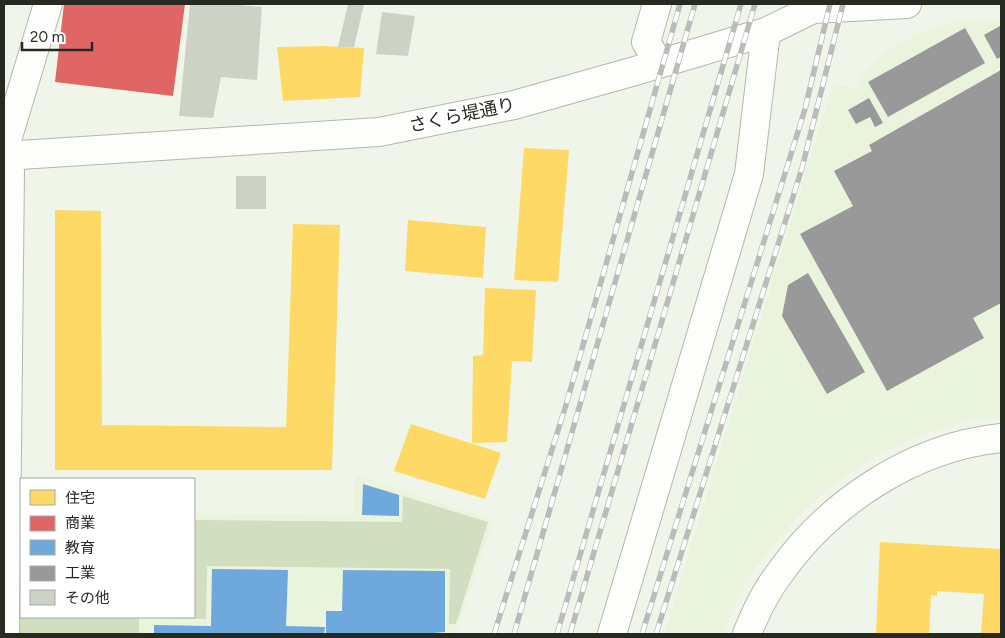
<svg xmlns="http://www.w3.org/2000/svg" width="1005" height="638" viewBox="0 0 1005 638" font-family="Figtree,'Noto Sans JP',sans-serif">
<rect width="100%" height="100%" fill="#f0f5e9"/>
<path fill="#eaf4dd" d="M1001,19V417L969,421L924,434L874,457L831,486L792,523L752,572L728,621L723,634H664L833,84L855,88L869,66L890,48L920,33L957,20Z
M355,475L493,520L455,634H13V510H21V617H194V513L354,515Z"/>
<path fill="#d1debf" d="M403,496L488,522L456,624H449L450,569L207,566L206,619L139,618V634H20L21,519V617H194V520L402,522Z"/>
<path fill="#ffd966" d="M325,46L364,48L360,97L283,101L277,47Z
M524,148L569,150L558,282L514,280Z
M55,210L101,211L102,425L286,427L293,224L340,225L332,470H55Z
M408,220L486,227L483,278L405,271Z
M485,288L536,290L532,362L512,361L507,442L472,443L473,356L483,355Z
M411,424L501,453L485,499L394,471Z
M880,542L1001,549V634H981L984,594L937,591V596L931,595L929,634H876Z"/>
<path fill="#e06666" d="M64,4H185L173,96L55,82Z"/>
<path fill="#6fa8dc" d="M363,484L399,495V516L362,515Z
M212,569L288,570L286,626L325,627L324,634H154V625L211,626Z
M343,570L445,571V632L433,633V634H326V611H342Z"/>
<path fill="#999" d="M1000,26L1001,29V57L997,59L984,35Z
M965,28L985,63L888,117L868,82Z
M1001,70V303L973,318L984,338L887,391L800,234L853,206L834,171L872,151L869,145Z
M869,98L883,123L875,127L870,117L856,124L848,110Z
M808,273L865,372L827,394L782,316L788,285Z"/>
<path fill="#cdd2c7" d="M190,4H230L262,7L257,80L221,77L213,118L179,116Z
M348,4H364L354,47H338Z
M382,12L415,16L408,56L376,54Z
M236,176H266V209H236Z"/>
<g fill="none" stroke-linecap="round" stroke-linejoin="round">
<g stroke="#b4b7ae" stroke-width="30">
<path id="minor" d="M657,4L646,42L659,64
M4,156L379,132L514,105L635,71L766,32L813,9L907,4
M5,634L10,171L7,140L48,4
M612,634L749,174L766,32
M747,634C755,614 764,594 777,577C827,504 912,447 1001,438"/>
</g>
<use href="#minor" stroke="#fdfefc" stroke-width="28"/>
<g stroke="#bbbcb9" stroke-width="5.5">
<path id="rail" d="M494,634L566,405L680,4
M514,634L695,4
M557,634L741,4
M570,634L755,4
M642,634L805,109L830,4
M656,634L802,168L843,4"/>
</g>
<use href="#rail" stroke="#fff" stroke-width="4" stroke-dasharray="11" stroke-linecap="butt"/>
</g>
<g text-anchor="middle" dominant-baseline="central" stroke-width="5" stroke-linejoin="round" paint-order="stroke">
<g font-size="18" fill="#262a21" stroke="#fff">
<text transform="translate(462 115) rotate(-12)">さくら堤通り</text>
</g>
</g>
<rect width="1005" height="638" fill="none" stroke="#262a21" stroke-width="10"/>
<rect x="20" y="478" width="175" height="140" fill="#ffffff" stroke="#a8aaa6"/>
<rect x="30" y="490" width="25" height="15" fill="#ffd966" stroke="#a8aaa6"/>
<text x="65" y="503" font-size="15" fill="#262a21">住宅</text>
<rect x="30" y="516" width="25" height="15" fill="#e06666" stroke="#a8aaa6"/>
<text x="65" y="528" font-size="15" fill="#262a21">商業</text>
<rect x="30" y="540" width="25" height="15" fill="#6fa8dc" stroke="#a8aaa6"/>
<text x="65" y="553" font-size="15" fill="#262a21">教育</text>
<rect x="30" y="566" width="25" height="15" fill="#999999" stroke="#a8aaa6"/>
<text x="65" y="578" font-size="15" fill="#262a21">工業</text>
<rect x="30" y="590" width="25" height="15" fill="#cdd2c7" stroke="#a8aaa6"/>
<text x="65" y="603" font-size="15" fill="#262a21">その他</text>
<path d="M22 42v8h70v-8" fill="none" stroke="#262a21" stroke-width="2.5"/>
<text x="30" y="42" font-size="15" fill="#262a21" stroke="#ffffff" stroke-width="4" paint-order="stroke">20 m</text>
</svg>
